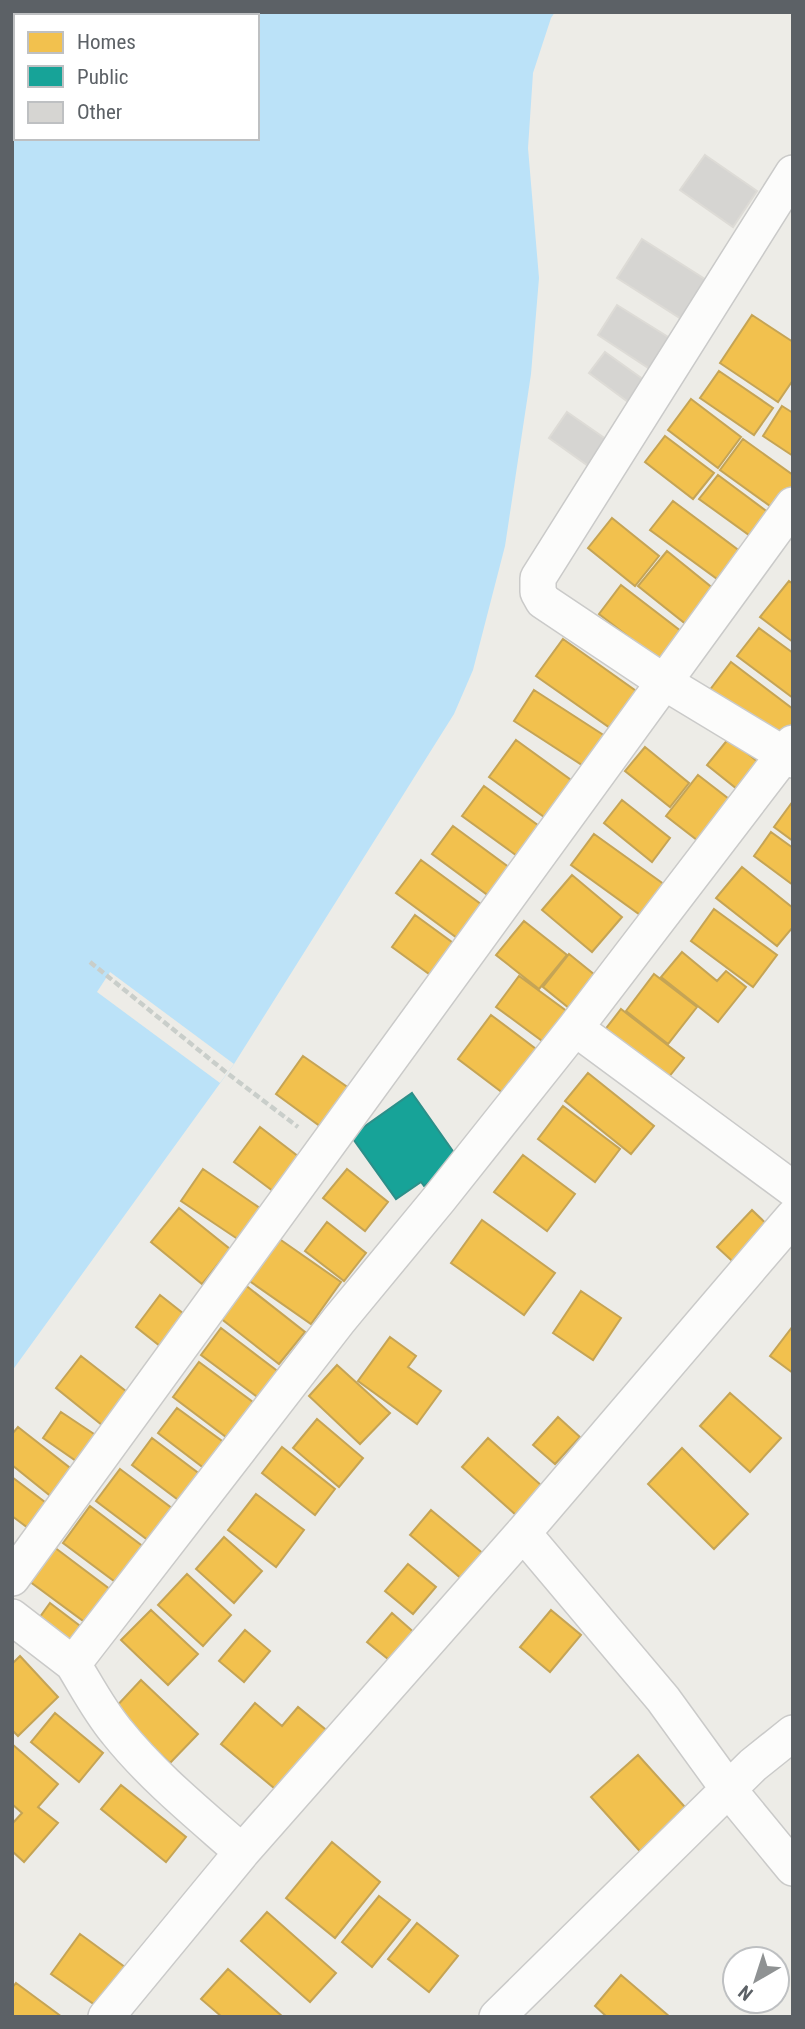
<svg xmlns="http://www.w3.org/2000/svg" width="805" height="2029" viewBox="0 0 805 2029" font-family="'Roboto Condensed',sans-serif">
<rect width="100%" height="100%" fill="#edece7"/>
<path fill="#bbe2f8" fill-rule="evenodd" d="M12,12H555L551,18L533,73L528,148L539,278L531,374L505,546L473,670L454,714L234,1064L12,1371ZM16,16H257V138H16Z"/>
<path fill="#edece7" d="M110,972L234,1064L220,1083L97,992Z"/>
<path fill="#f2c14e" stroke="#c5a455" stroke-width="2" d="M752,315L793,342V380L778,402L720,363Z
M719,371L773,408L754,435L700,398Z
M691,399L741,437L718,468L668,430Z
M782,406L793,413V456L763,436Z
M665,436L714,473L693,499L645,462Z
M743,439L793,475V498L781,514L720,470Z
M718,475L777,519L760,543L699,499Z
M673,501L745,555L724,584L650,530Z
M612,518L659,556L635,586L588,548Z
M667,551L720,594L692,629L638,586Z
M789,581L793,584V642L760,617Z
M621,585L686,635L664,664L599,614Z
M759,628L793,653V698L737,656Z
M563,639L639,693L613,730L536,676Z
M731,662L793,709V737L781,752L706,695Z
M534,690L605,736L585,767L514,721Z
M729,738L759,763L737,789L707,765Z
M516,740L578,785L551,822L489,777Z
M645,747L689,783L670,807L625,771Z
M698,775L738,806L706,847L666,816Z
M484,786L546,831L524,861L462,816Z
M622,800L670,838L652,862L604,823Z
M793,801V841L774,827Z
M453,826L514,871L493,899L432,854Z
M771,832L793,848V885L754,856Z
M594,834L665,885L643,917L571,865Z
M421,860L493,913L468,946L396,893Z
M742,867L793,908V927L777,946L716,898Z
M572,875L622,917L592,952L542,910Z
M714,909L777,955L753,987L691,941Z
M415,915L460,948L436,979L392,947Z
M524,921L567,955L539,989L496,955Z
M682,952L717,981L726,971L746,987L718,1022L661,977Z
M569,954L606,984L580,1017L543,987Z
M654,974L697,1007L668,1044L626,1011Z
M519,976L572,1015L549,1046L496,1007Z
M621,1009L684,1058L660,1088L597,1040Z
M491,1015L536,1049L503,1093L458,1059Z
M303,1056L356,1093L328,1132L276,1094Z
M588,1073L654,1126L631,1154L565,1101Z
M563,1106L620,1149L595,1182L538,1139Z
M260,1127L299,1157L273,1191L234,1162Z
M523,1155L575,1194L547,1231L494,1192Z
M203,1169L270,1215L248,1246L181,1201Z
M347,1169L388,1202L365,1231L323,1198Z
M179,1208L230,1249L202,1284L151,1242Z
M752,1210L776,1233L742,1270L717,1247Z
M482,1220L555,1273L524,1315L451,1263Z
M327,1222L366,1253L344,1281L305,1251Z
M278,1238L341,1282L311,1324L248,1280Z
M244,1284L305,1332L279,1364L219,1317Z
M581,1291L621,1318L593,1360L553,1333Z
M160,1295L189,1318L165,1350L136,1327Z
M793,1326V1373L770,1356Z
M221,1328L284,1376L264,1402L201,1355Z
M390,1337L416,1356L408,1367L441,1391L417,1424L358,1381Z
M81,1356L127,1392L102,1425L56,1388Z
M199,1362L261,1408L234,1443L173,1397Z
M337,1365L390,1413L360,1444L309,1396Z
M730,1393L781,1438L750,1472L700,1426Z
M177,1408L229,1446L209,1472L158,1433Z
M61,1412L97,1436L79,1463L43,1438Z
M558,1417L580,1437L555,1464L533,1445Z
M317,1419L363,1458L339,1487L293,1448Z
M18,1427L74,1471L53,1498L12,1465V1434Z
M152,1438L201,1475L181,1502L132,1465Z
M488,1438L542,1486L516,1515L462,1467Z
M282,1447L335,1489L315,1515L262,1473Z
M682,1448L748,1514L714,1549L648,1484Z
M120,1469L181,1515L157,1547L96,1501Z
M12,1477L58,1512L40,1537L12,1516Z
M256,1494L304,1530L276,1567L228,1530Z
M90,1506L145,1548L118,1584L63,1543Z
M431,1510L485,1555L463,1580L410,1535Z
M224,1537L262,1571L234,1603L196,1569Z
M54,1547L115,1593L90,1626L29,1581Z
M408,1564L436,1587L413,1614L385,1591Z
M187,1574L231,1615L203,1646L158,1605Z
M50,1603L92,1635L74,1660L32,1628Z
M151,1610L198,1654L168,1685L121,1640Z
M551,1610L581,1635L550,1672L520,1647Z
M392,1613L417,1635L393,1663L367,1642Z
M245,1630L270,1651L244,1682L219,1661Z
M20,1656L58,1697L18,1736L12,1730V1664Z
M141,1680L198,1734L170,1763L113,1710Z
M255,1703L282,1726L298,1707L336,1738L286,1798L221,1744Z
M55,1713L103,1753L79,1782L31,1742Z
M12,1744L58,1784L38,1807L58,1823L24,1862L12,1851V1824L22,1813L12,1804Z
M638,1755L693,1816L646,1858L591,1797Z
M121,1785L186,1837L166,1862L101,1809Z
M332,1842L380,1882L335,1938L286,1898Z
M379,1896L410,1920L372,1967L342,1942Z
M267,1912L336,1973L310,2002L241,1941Z
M417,1923L458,1956L429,1992L388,1959Z
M80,1934L133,1973L105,2012L51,1974Z
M228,1969L283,2017H222L201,1999Z
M621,1975L670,2017H607L595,2006Z
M16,1983L62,2017H12V1988Z"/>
<path fill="#17a398" stroke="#2c8f89" stroke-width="2" d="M412,1093L457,1157L447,1170L424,1186L421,1182L396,1199L351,1136Z"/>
<path fill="#d6d5d2" stroke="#dddbd6" stroke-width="2" d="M705,155L757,191L733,227L680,190Z
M642,239L708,281L683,320L617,278Z
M617,305L673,340L653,371L598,335Z
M605,352L651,385L635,407L589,373Z
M567,412L613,444L594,470L549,438Z"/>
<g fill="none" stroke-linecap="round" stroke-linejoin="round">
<g stroke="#cacac9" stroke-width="38">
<path id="street" d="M793,173L538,578V592L543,601L664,682L793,760
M575,1028L793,1189
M523,1533L663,1699L729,1790L793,1868
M12,1578L793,505
M12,1617L73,1664
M242,1852C199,1814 153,1777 117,1732C100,1712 87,1687 73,1664L339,1320L439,1199L575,1028L793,743
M106,2017L242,1852L523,1533L793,1217
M497,2017L753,1765L793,1733"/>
</g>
<path stroke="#c9ceca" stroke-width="4.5" stroke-dasharray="7 3.5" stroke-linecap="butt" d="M90,962L227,1073L298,1127"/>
<use href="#street" stroke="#fcfcfb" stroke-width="35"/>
</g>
<rect width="805" height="2029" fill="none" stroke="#5c6166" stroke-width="28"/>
<rect x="14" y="14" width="245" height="126" fill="#ffffff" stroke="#bec0c2" stroke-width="2"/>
<rect x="28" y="32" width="35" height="21" fill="#f2c14e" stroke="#bec0c2" stroke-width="2"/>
<text x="77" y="49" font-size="21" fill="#5c6166">Homes</text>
<rect x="28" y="66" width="35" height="21" fill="#17a398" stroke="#bec0c2" stroke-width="2"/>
<text x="77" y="84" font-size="21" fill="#5c6166">Public</text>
<rect x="28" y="102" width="35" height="21" fill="#d6d5d2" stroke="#bec0c2" stroke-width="2"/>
<text x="77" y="119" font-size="21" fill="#5c6166">Other</text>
<g transform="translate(756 1980) rotate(219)"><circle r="33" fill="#ffffff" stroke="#bec0c2" stroke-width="2"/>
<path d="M0-5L12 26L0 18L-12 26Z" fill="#8f9293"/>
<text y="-10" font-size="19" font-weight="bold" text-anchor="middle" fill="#5c6166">N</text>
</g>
</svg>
